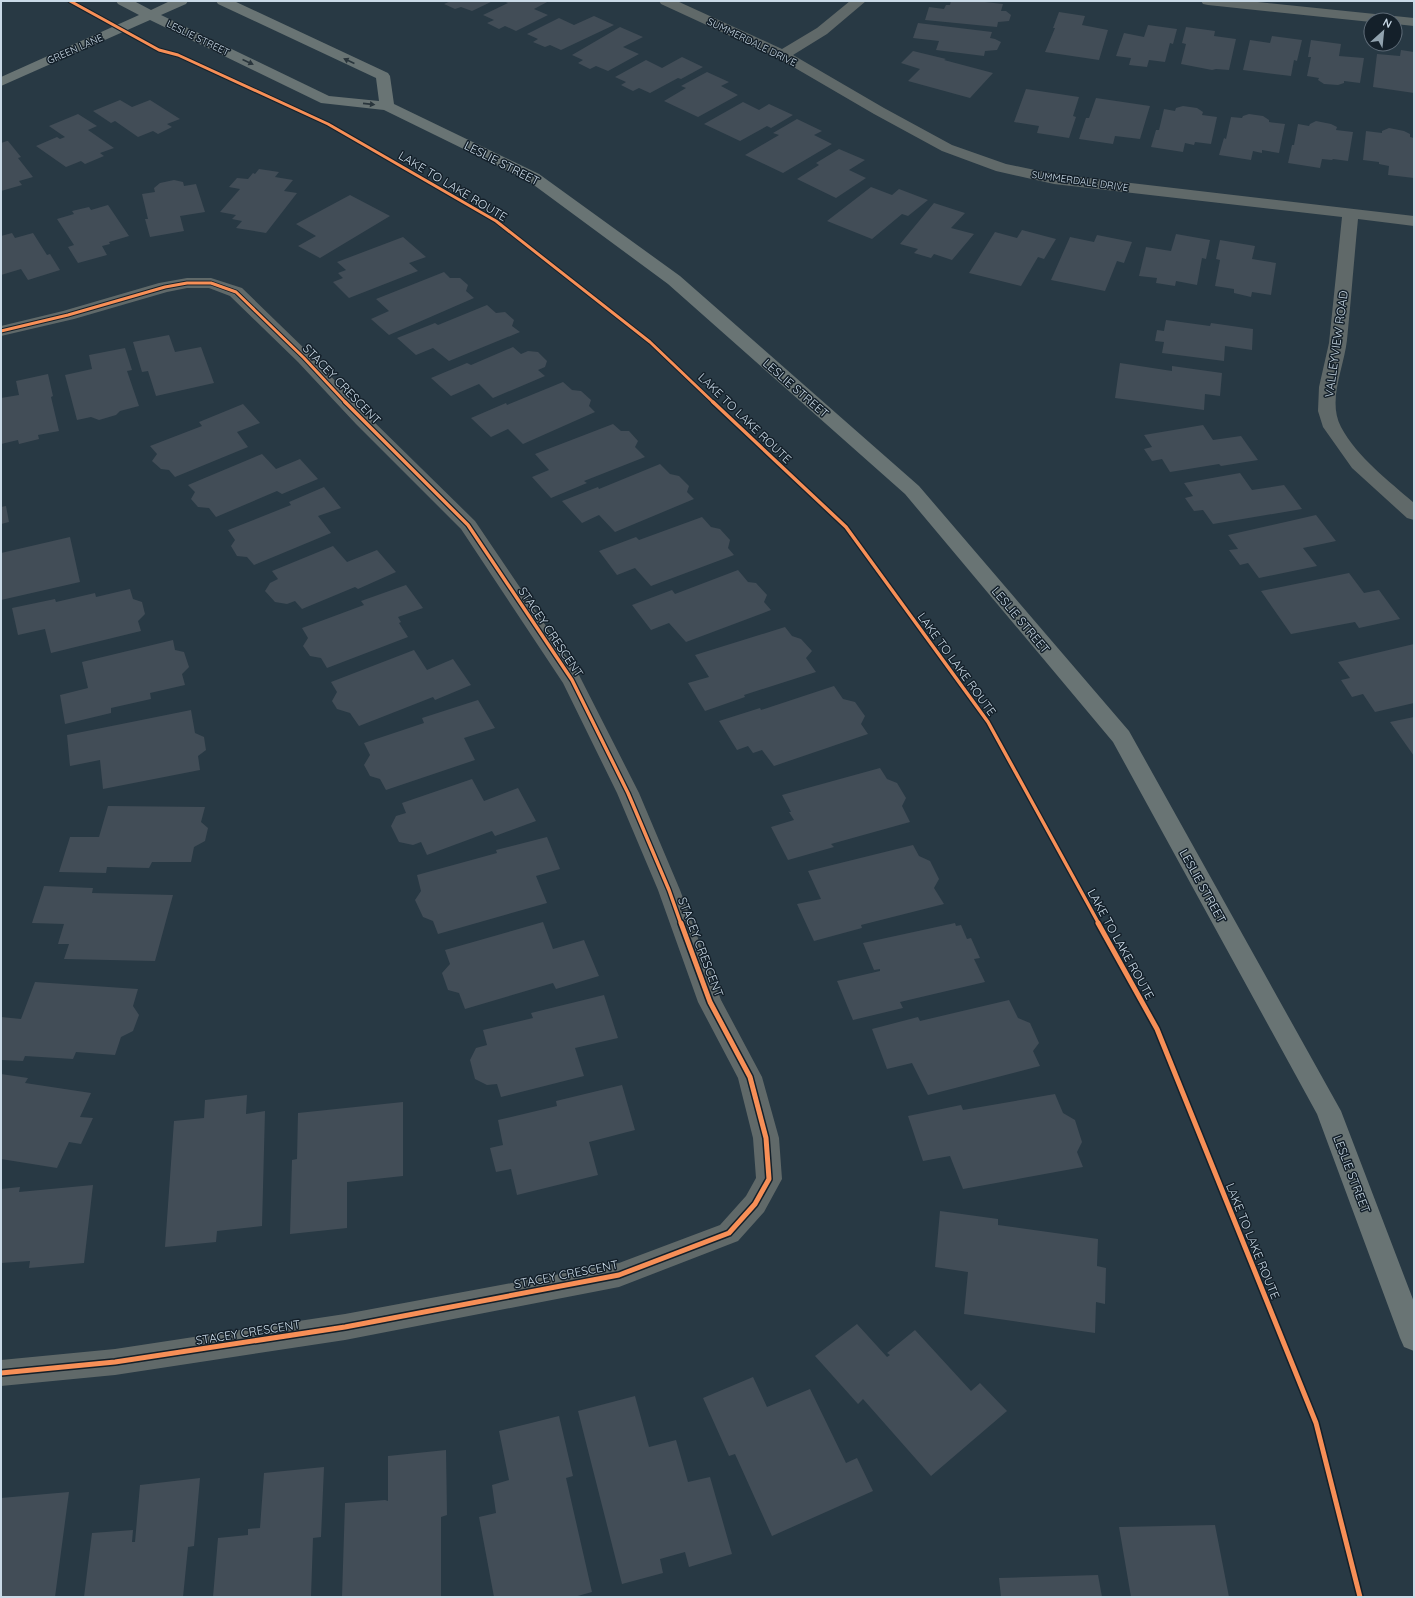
<svg xmlns="http://www.w3.org/2000/svg" width="1415" height="1598" viewBox="0 0 1415 1598" font-family="Quicksand,sans-serif">
<rect width="100%" height="100%" fill="#283944"/>
<path fill="#424d57" d="M451,1H493L472,11L461,7L455,9L444,4Z
M503,1H549L534,9L548,15L516,31L505,26L499,29L487,23L494,20L483,15L508,3Z
M951,1H976L1003,4L1001,11H1006L1011,15L1009,21L998,22L997,27L925,20L929,7L944,9L946,5H950Z
M1059,12L1085,16L1082,25L1108,30L1099,60L1045,52L1055,28H1053Z
M594,16L614,25L561,50L550,45L545,47L533,42L538,39L527,34L559,18L574,25Z
M918,23L992,32L990,38L995,39L1001,42L997,50L985,51L984,56L936,50L939,41L913,38Z
M1148,25L1177,29L1173,44L1170,43L1165,62L1149,60L1147,67L1129,65L1131,58L1116,56L1124,33L1144,37Z
M620,27L643,37L623,47L639,54L608,71L596,66L590,69L578,63L583,60L572,55Z
M1186,27L1215,31L1214,36L1236,39L1229,70L1216,69L1212,70L1181,64L1186,44L1182,43Z
M1272,36L1302,40L1297,61L1294,60L1291,76L1243,70L1250,40L1270,43Z
M1311,40L1341,44L1339,56L1364,58L1360,83L1344,81V83L1338,85L1324,84L1318,80L1319,78L1307,76L1311,57H1308Z
M1401,50L1414,52V93L1373,87L1377,54L1400,56Z
M913,51L946,59L944,60L993,73L970,98L908,81L920,69L901,63Z
M682,57L703,67L681,79L678,78L650,93L639,88L633,91L621,85L626,82L615,77L646,60L662,68Z
M707,72L729,82L721,86L738,95L698,117L664,101L686,88L681,86Z
M1026,89L1079,97L1073,116L1076,117L1069,138L1037,133L1039,126L1014,122Z
M1096,98L1150,106L1140,139L1115,136L1113,144L1079,139L1086,118H1089Z
M120,100L132,107L150,100L180,119L167,124L172,127L158,134L153,131L138,137L115,121L111,123L93,111Z
M743,102L759,110L769,104L793,115L771,128L767,126L740,141L704,124Z
M1183,106L1197,108L1203,112L1202,115L1217,117L1211,144L1195,142L1194,145L1185,143L1183,152L1151,147L1156,130H1159L1164,109L1175,111L1176,108Z
M78,114L97,126L88,130L114,148L100,153L104,156L85,164L81,161L66,167L36,146L57,137L60,139L65,137L49,126Z
M1249,114L1263,116L1269,120V122L1285,124L1279,153L1262,150V153L1253,151L1251,160L1219,155L1224,138L1226,139L1231,117L1242,118L1243,116Z
M797,119L822,131L814,135L832,144L783,173L745,155L779,135L773,133Z
M1316,121L1331,124L1337,127L1336,130L1353,132L1348,161L1333,159L1332,160L1322,159L1320,168L1288,163L1292,145H1294L1298,124L1309,126L1310,124Z
M1389,128L1404,131L1410,134V137L1414,138V178L1388,175L1389,166L1379,164V162L1363,160L1366,131L1382,133V131Z
M7,141H8L21,157L18,158L33,177L19,181L22,185L1,191V143Z
M839,149L865,160L849,170L866,178L836,198L797,179L819,165L816,163Z
M259,169L279,172L275,177L293,180L284,191L297,193L266,233L236,228L242,221L232,219L236,215L220,212L240,189L229,187L237,178L248,179L253,173L255,174Z
M174,180L183,182L184,186L196,184L205,212L180,216L184,231L150,237L145,219H148L142,194L155,192L154,188L160,183Z
M871,187L892,195L899,189L928,200L908,216L902,214L872,239L827,221Z
M350,195L390,216L320,258L298,246L316,236L296,224Z
M934,203L965,213L951,228L974,234L952,260L934,254L931,258L914,253L918,249L900,244Z
M108,205L129,236L109,242L110,244L102,246L107,255L78,263L68,247L74,245L57,219L74,214L72,211L89,207L91,210Z
M1022,230L1056,239L1044,259L1038,257L1021,286L969,273L995,232L1017,238Z
M12,233L15,238L33,233L47,255L50,254L60,270L28,280L21,269L1,275V236Z
M1176,234L1210,240L1206,259L1202,258L1197,285L1176,281L1175,286L1156,283L1157,278L1139,276L1146,247L1171,251Z
M1097,235L1132,242L1124,263L1117,261L1105,291L1051,280L1070,237L1094,242Z
M403,237L426,257L409,263L418,271L349,298L333,282L343,278L338,273L346,270L337,262Z
M1220,240L1255,246L1252,259L1276,263L1271,295L1252,292L1251,297L1234,293V289L1215,286L1220,260L1216,259Z
M444,272L450,278H460L468,285L466,291L474,298L389,335L371,319L389,311L376,299Z
M487,305L496,313L505,312L514,320L512,326L520,332L449,361L433,348L416,355L397,338L435,323L438,325Z
M1166,320L1210,326L1211,323L1253,329L1252,350L1225,346L1224,361L1162,353L1164,342L1155,341L1157,330L1164,331Z
M169,335L175,352L201,347L214,383L156,396L148,371L142,372L133,342Z
M513,347L521,354L528,351L538,352L547,361L545,367L538,370L545,376L493,398L479,384L451,396L431,378L467,363L471,365Z
M125,348L132,370L127,371L139,406L120,411L116,415L99,420L91,417L77,420L65,375L92,369L89,355Z
M1120,363L1172,371V366L1222,373L1220,396L1205,394L1204,410L1115,398Z
M48,374L53,396L51,397L59,431L38,435L39,439L19,444L18,440L1,444V398L19,395L16,381Z
M563,382L572,390L581,391L591,400L589,406L595,412L523,444L508,429L491,437L471,418L506,403L507,405Z
M243,404L260,423L237,432L248,447L175,477L169,470L161,469L152,461L157,454L150,446L202,426L199,422Z
M613,424L621,431H629L638,441L635,447L645,457L584,481L587,483L551,498L532,477L549,470L535,454Z
M1203,425L1213,440L1241,436L1258,460L1221,466L1219,464L1170,472L1162,459L1152,461L1144,449L1152,447L1144,435Z
M262,454L276,469L300,459L318,479L282,494L277,491L216,517L209,508L198,507L191,499L195,492L188,485Z
M660,464L670,474L679,476L689,486L687,492L694,499L615,532L599,515L582,523L562,501L598,487L599,489Z
M1240,473L1252,490L1284,485L1302,509L1213,524L1203,510L1194,511L1185,498L1193,496L1184,483Z
M324,487L341,508L318,516L331,533L254,565L247,557L237,556L231,546L235,540L228,530L291,505L289,502Z
M6,506L9,522L1,524V507Z
M1316,515L1336,541L1303,548L1317,566L1259,578L1248,563L1240,565L1229,550L1238,549L1228,535Z
M702,517L711,527L720,529L730,540L728,548L734,555L651,586L635,568L617,575L599,551L636,537L639,540Z
M70,537L80,582L1,600V553Z
M333,546L347,562L377,550L396,572L358,589L355,587L302,609L295,601L287,604L275,602L265,591L270,583L278,579L272,571Z
M738,570L748,582L756,583L767,595L764,602L771,610L686,642L669,623L651,630L632,605L672,590L675,594Z
M1349,573L1364,593L1379,590L1400,619L1359,628L1355,622L1291,634L1261,591Z
M406,585L423,608L398,617L401,622L399,623L408,637L327,668L321,658L310,656L303,646L308,638L302,628L364,605L361,601Z
M130,589L133,599L142,602L145,614L138,621L141,631L51,653L45,629L18,635L12,608L55,599L56,602L95,593L96,597Z
M785,627L792,636L801,639L812,651L806,658L816,672L744,695L745,697L705,711L688,683L709,677L695,655Z
M173,640L175,650L184,652L189,667L182,674L185,685L150,693L151,699L111,708V713L65,724L60,695L88,688L82,662Z
M1414,644V703L1375,712L1363,694L1352,697L1341,680L1350,678L1338,662Z
M414,650L427,670L453,659L471,685L435,700L433,697L359,726L350,713L337,709L332,701L337,692L331,682Z
M834,686L843,699L855,702L865,716L861,724L868,734L774,766L762,750L753,753L748,746L737,750L719,721L760,708L761,710Z
M478,700L495,728L464,738L475,760L386,790L380,779L370,776L364,765L370,755L364,743L424,723L422,718Z
M191,710L195,733L204,737L206,750L198,756L200,770L103,789L100,760L70,766L67,735Z
M1414,717V756L1390,722Z
M880,768L887,779L897,783L906,798L902,806L910,822L831,844L834,847L788,860L771,827L794,820L789,812H791L782,795Z
M472,779L484,801L518,788L536,821L495,836L492,831L427,855L421,842L413,845L399,842L391,826L396,816L406,813L402,803Z
M108,806L205,807L201,822L208,828L205,841L194,847L191,862H152L149,868L107,867L106,873L59,872L70,837H99Z
M547,837L560,869L536,876L547,903L438,934L433,921L423,917L415,900L421,891L417,875L497,853L496,850Z
M913,845L919,856L930,861L939,879L934,888L944,904L861,925L862,928L814,941L797,904L821,899L808,871Z
M44,886L93,888L92,893L173,895L155,961L64,959L69,944H58L64,924L32,923Z
M543,922L553,949L584,940L599,976L556,989L553,983L465,1009L459,993L448,990L442,973L450,964L445,950Z
M955,923L956,926L961,925L967,939L971,938L980,958L974,959L985,982L900,1002L903,1008L853,1020L837,981L880,971V969L874,970L863,943Z
M35,982L138,989L133,1006L139,1015L133,1031L121,1037L115,1055L76,1052L73,1059L25,1056L23,1061L1,1060V1017L21,1019Z
M604,995L618,1038L575,1048L584,1076L501,1097L497,1084L487,1085L475,1079L470,1060L476,1048L487,1045L483,1030L533,1018L531,1013Z
M1009,1000L1018,1018L1030,1023L1039,1043L1033,1051L1040,1066L928,1095L912,1063L887,1069L872,1029L918,1017L920,1021Z
M1,1074L28,1078L25,1083L91,1093L80,1117L93,1118L81,1144L69,1142L57,1168L1,1159Z
M622,1085L635,1130L589,1142L598,1175L517,1195L511,1169L496,1172L490,1148L503,1145L498,1120L557,1106L556,1101Z
M1055,1094L1063,1113L1075,1120L1082,1142L1077,1152L1083,1167L963,1189L950,1156L923,1161L908,1116L961,1105L963,1110Z
M247,1095L246,1114L265,1111L262,1226L217,1231L216,1242L165,1247L174,1121L204,1118L205,1100Z
M403,1102V1176L347,1182V1228L290,1234L292,1160L297,1159L298,1113Z
M93,1185L84,1263L29,1268L30,1261L1,1263V1189L20,1187L19,1192Z
M940,1211L998,1219V1225L1098,1239L1097,1266L1106,1268L1105,1304L1096,1302L1095,1333L964,1314L968,1272L935,1267Z
M857,1324L887,1357L890,1355L887,1353L915,1330L971,1391L980,1383L1007,1411L931,1476L863,1399L858,1404L815,1356Z
M753,1377L767,1407L810,1389L846,1463L857,1458L873,1491L772,1536L735,1454L729,1456L703,1398Z
M635,1396L649,1447L676,1440L688,1482L710,1477L732,1554L689,1567L685,1552L660,1559L663,1573L622,1584L578,1411Z
M559,1416L573,1476L566,1478L592,1592L574,1597H494L479,1517L496,1513L492,1485L509,1480L499,1431Z
M446,1450L447,1515L441,1517V1597H342L345,1503L385,1500L388,1501V1456Z
M324,1467L321,1537L313,1538L311,1597H213L218,1538L248,1535V1529L260,1528L264,1473Z
M200,1478L194,1546L188,1547L183,1597H84L92,1533L133,1530L132,1542H135L140,1485Z
M69,1492L55,1597H1V1498Z
M1215,1525L1229,1597H1131L1119,1527Z
M1098,1575L1102,1597H1001L999,1578Z"/>
<g fill="none" stroke-linecap="round" stroke-linejoin="round">
<path fill="#606969" fill-rule="evenodd" d="M659,1H677L782,49L817,28L850,1H866L827,34L793,55L884,108L952,145L1006,164L1054,174L1414,216V226L1358,219C1354,260 1351,300 1347,340C1344,368 1327,400 1341,427C1357,457 1389,481 1414,503V520L1407,518L1352,468L1323,427L1318,411L1319,387L1329,343L1342,217L1054,184L996,171L942,151L874,114L778,58L661,4Z
M1201,1H1248L1414,18V26L1395,24V20H1371V22L1208,5L1203,4Z
M187,278H211L242,288L310,354L368,416L475,521L579,675L639,793L680,890L721,1000L762,1077L779,1138L782,1179L764,1212L738,1241L619,1287L345,1340L115,1375L1,1386V1360L115,1349L345,1314L619,1263L720,1225L746,1196L756,1178L753,1138L738,1078L698,1002L658,890L617,793L563,683L461,529L356,424L298,362L230,296L209,288H187L167,292L74,319L1,336V326L63,311L159,283Z"/>
<path fill="#697474" fill-rule="evenodd" d="M116,1H134L151,10L170,1H188L186,4L161,15L329,96L379,101L376,78L218,4L216,1H234L388,73L390,76L394,104L539,174L680,276L919,486L1129,731L1341,1111L1414,1302V1351L1404,1347L1400,1338L1317,1114L1113,742L905,494L668,284L527,180L384,110L321,103L150,20L1,86V77L139,15L118,4Z"/>
<g stroke="#14202a" stroke-width="5">
<path id="cycleway-far2" d="M70,1L159,50L178,55L328,124L496,221L650,342L714,403
M1,331L68,315L165,287L187,283H211L236,292L304,358L346,403"/>
</g>
<g stroke="#14202a" stroke-width="6">
<path id="cycleway-far1" d="M345,402L468,525L572,680L628,793L669,890L681,924
M713,402L846,527L988,722L1099,924"/>
</g>
<g stroke="#14202a" stroke-width="8">
<path id="cycleway" d="M1098,923L1157,1029L1316,1423L1360,1597
M1,1373L115,1362L345,1327L619,1275L729,1233L755,1204L769,1179L766,1138L750,1077L710,1002L681,923"/>
</g>
<use href="#cycleway-far2" stroke="#f78f57" stroke-width="3"/>
<use href="#cycleway-far1" stroke="#f78f57" stroke-width="3.5"/>
<use href="#cycleway" stroke="#f78f57" stroke-width="5"/>
</g>
<defs><path id="oneway-solid" d="M-6-.8H1V-3.2L6.5 0L1 3.2V.8H-6Z"/></defs>
<g fill="#29353c">
<use href="#oneway-solid" transform="translate(349 61) rotate(-155)"/>
<use href="#oneway-solid" transform="translate(248 62) rotate(25)"/>
<use href="#oneway-solid" transform="translate(369 104) rotate(6)"/>
</g>
<g text-anchor="middle" dominant-baseline="central" stroke-width="3" stroke-linejoin="round" paint-order="stroke">
<g font-size="10" fill="#cadae7" stroke="#14202a">
<text transform="translate(198 38) rotate(26)">LESLIE STREET</text>
<text transform="translate(752 42) rotate(26)">SUMMERDALE DRIVE</text>
<text transform="translate(75 49) rotate(-24)">GREEN LANE</text>
<text transform="translate(1080 181) rotate(8)">SUMMERDALE DRIVE</text>
</g>
<g font-size="12" fill="#cadae7" stroke="#14202a">
<text transform="translate(502 163) rotate(27)">LESLIE STREET</text>
<text transform="translate(453 186) rotate(31)">LAKE TO LAKE ROUTE</text>
<text transform="translate(1336 344) rotate(-82)">VALLEYVIEW ROAD</text>
<text transform="translate(342 384) rotate(46)">STACEY CRESCENT</text>
<text transform="translate(796 388) rotate(41)">LESLIE STREET</text>
<text transform="translate(745 418) rotate(44)">LAKE TO LAKE ROUTE</text>
<text transform="translate(1021 620) rotate(50)">LESLIE STREET</text>
<text transform="translate(551 632) rotate(56)">STACEY CRESCENT</text>
<text transform="translate(957 664) rotate(54)">LAKE TO LAKE ROUTE</text>
<text transform="translate(1203 886) rotate(61)">LESLIE STREET</text>
<text transform="translate(1121 944) rotate(61)">LAKE TO LAKE ROUTE</text>
<text transform="translate(701 947) rotate(69)">STACEY CRESCENT</text>
<text transform="translate(1352 1174) rotate(69)">LESLIE STREET</text>
<text transform="translate(1253 1241) rotate(68)">LAKE TO LAKE ROUTE</text>
<text transform="translate(566 1274) rotate(-11)">STACEY CRESCENT</text>
<text transform="translate(248 1332) rotate(-9)">STACEY CRESCENT</text>
</g>
</g>
<rect width="1415" height="1598" fill="none" stroke="#cadae7" stroke-width="4"/>
<g transform="translate(1383 32) rotate(27)"><circle r="19" fill="#14202a" stroke="#5d6a76"/>
<path d="M0-3L7 15L0 10L-7 15Z" fill="#91a2ae"/>
<text y="-6" font-size="11" font-weight="bold" text-anchor="middle" fill="#cadae7">N</text>
</g>
</svg>
